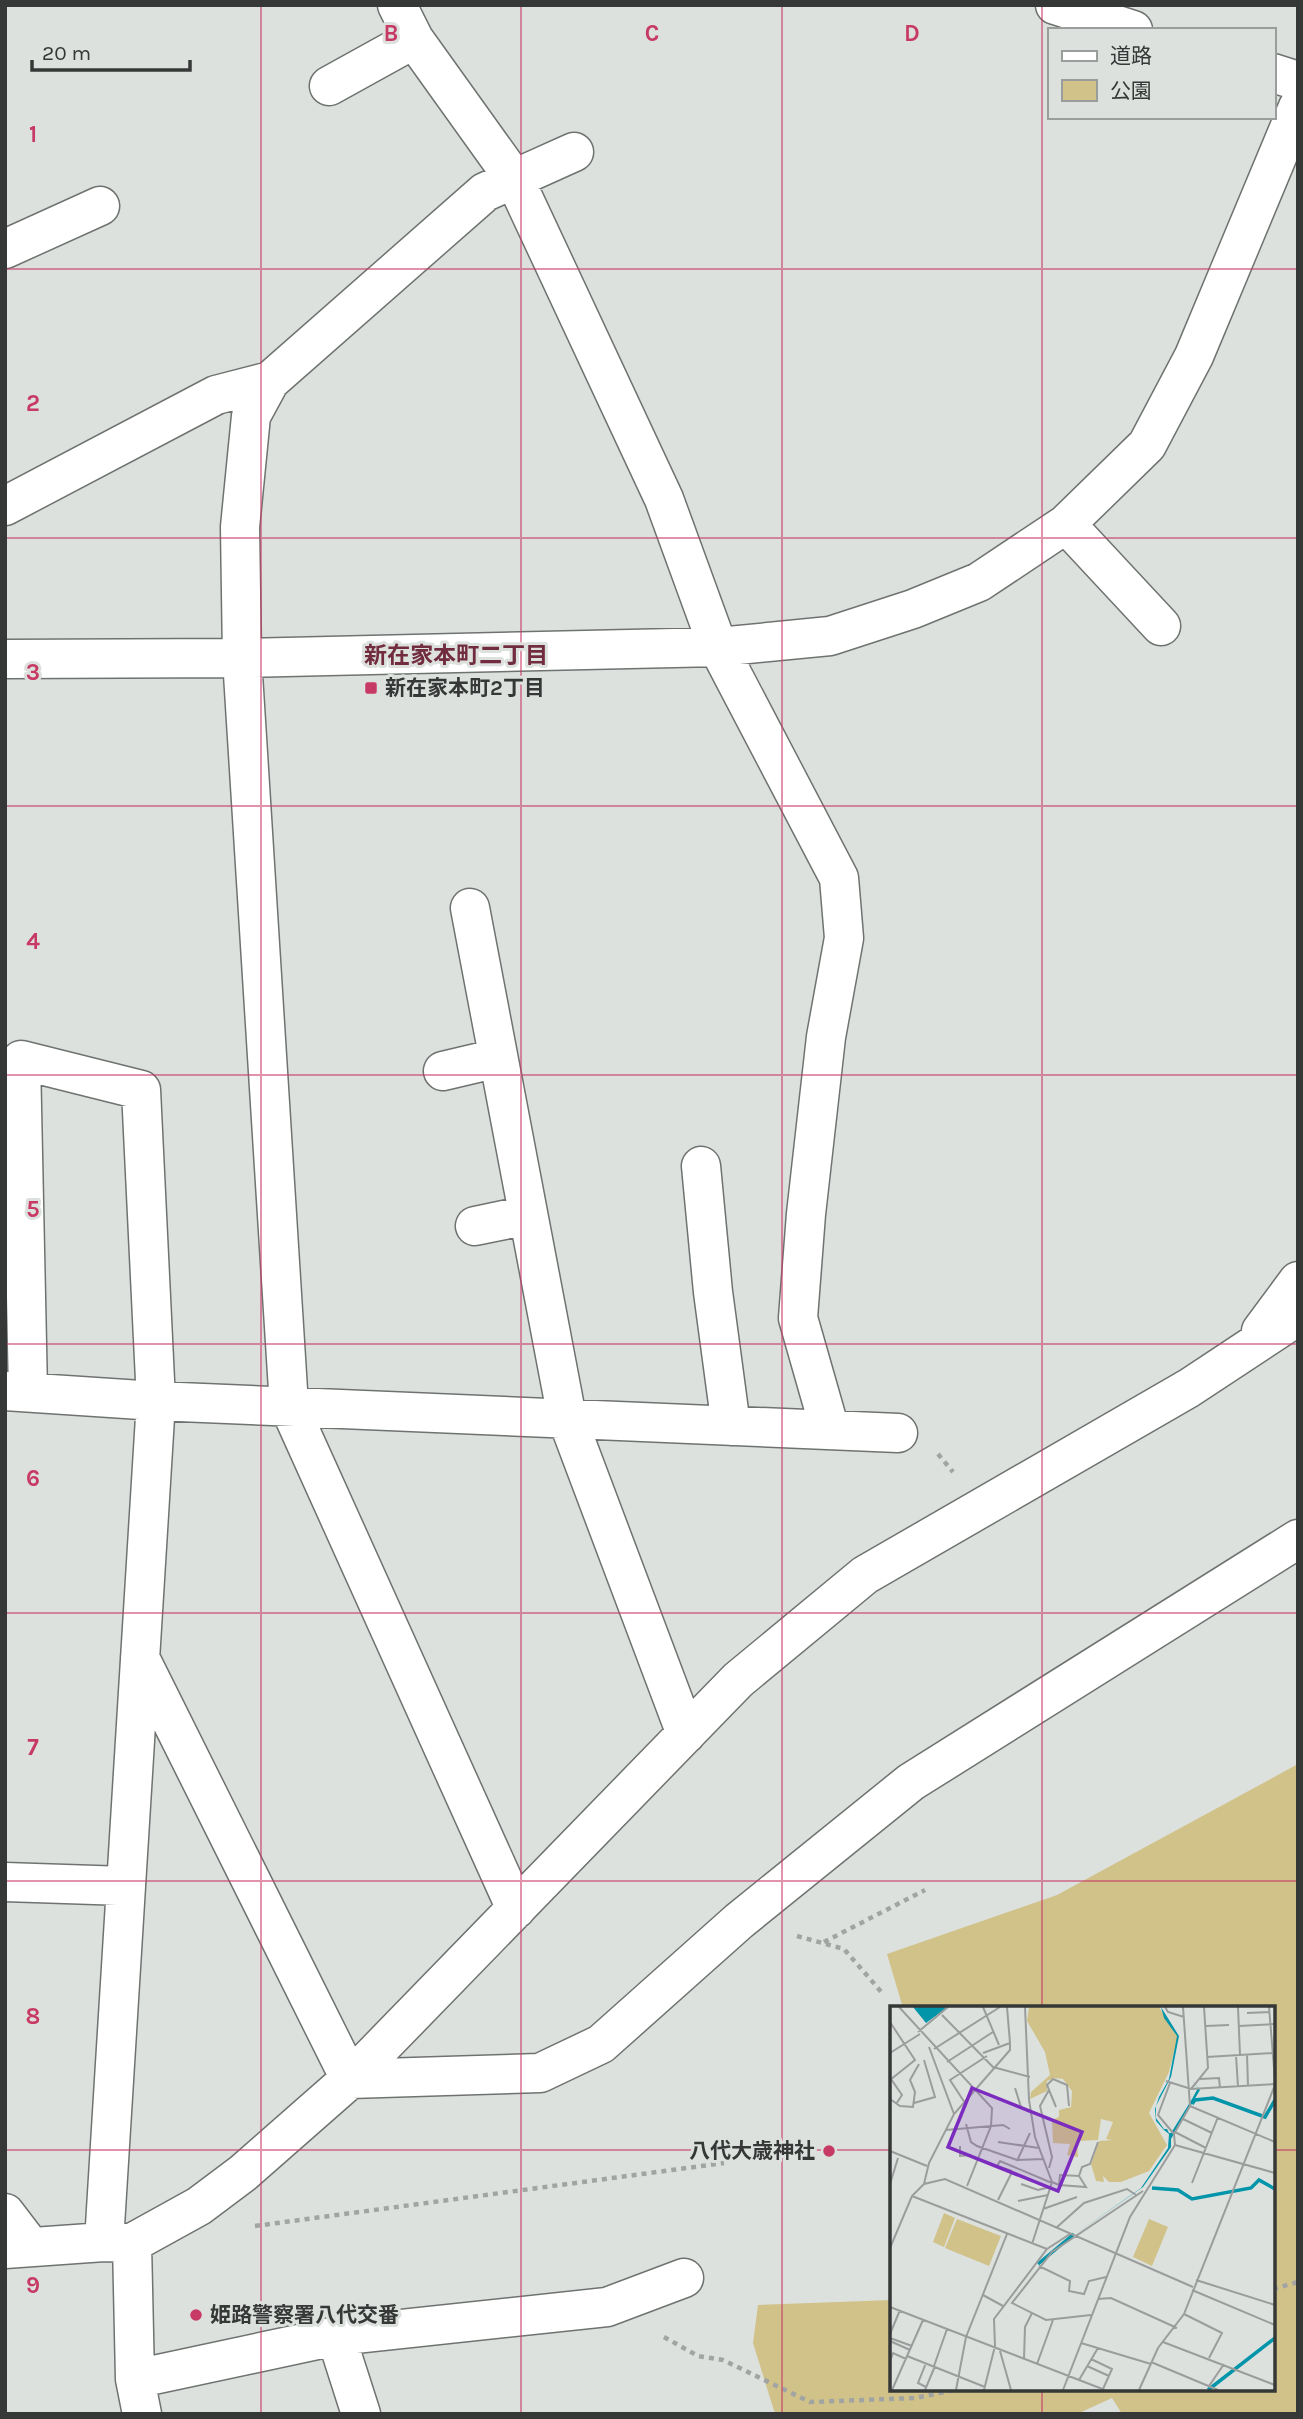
<svg xmlns="http://www.w3.org/2000/svg" width="1303" height="2419" viewBox="0 0 1303 2419" font-family="Karla,'Noto Sans JP',sans-serif">
<rect width="100%" height="100%" fill="#dde1de"/>
<path fill="#d1c28a" d="M1298,1764V2414H1122L1112,2398L1077,2414H775L753,2343L758,2305L892,2300V2389H1273V2008H903L887,1954L1057,1895Z"/>
<g fill="none" stroke-linecap="round" stroke-linejoin="round">
<g stroke="#6f7370" stroke-width="41">
<path id="minor" d="M397,5L414,39L515,180L664,499L718,647L839,878L844,938L826,1037L806,1214L798,1318L830,1430
M1055,5L1133,30
M1273,73L1298,81
M329,86L414,39
M5,249L100,206
M5,506L216,395L270,381
M1066,524L1161,626
M5,659L242,658L718,647L830,636L913,609L979,582L1066,524L1147,445L1194,356L1298,107
M470,908L567,1418L686,1734
M443,1071L498,1058
M701,1166L713,1292L731,1426
M475,1226L528,1215
M1261,1331L1298,1281
M5,1391L156,1401L898,1433
M28,1392L21,1060L141,1090L156,1401L104,2242
M140,1658L350,2079
M5,1882L125,1886
M516,1909L289,1406L242,658L240,527L251,416L270,381L485,192L574,152
M350,2079L540,2073L601,2044L739,1921L911,1782L1298,1539
M5,2213L31,2247
M132,2243L135,2379L336,2336L361,2414
M5,2249L104,2242L132,2243L199,2206L243,2173L350,2079L738,1680L865,1575L1189,1388L1298,1316
M336,2336L607,2307L684,2278
M135,2379L142,2414"/>
</g>
<path stroke="#a1a4a2" stroke-width="4.5" stroke-dasharray="5 5" stroke-linecap="butt" d="M938,1454L953,1472
M797,1936L844,1949L884,1995
M824,1942L925,1890
M255,2226L724,2163
M1273,2289L1298,2282
M664,2337L698,2356L723,2360L810,2402L915,2398L959,2389"/>
<use href="#minor" stroke="#fff" stroke-width="38"/>
</g>
<path fill="none" stroke="#c73a66" stroke-width="2" stroke-opacity="0.55" d="M261,5V2414M521,5V2414M782,5V2414M1042,5V2008M5,269H1298M5,538H1298M5,806H1298M5,1075H1298M5,1344H1298M5,1613H1298M5,1881H1298M5,2150H892M1273,2150H1298M1042,2389V2414"/>
<g fill="#c73a66" stroke="#dde1de" stroke-width="2.5">
<rect x="364" y="681" width="14" height="14" rx="3.5"/>
<circle cx="829" cy="2151" r="7"/>
<circle cx="196" cy="2315" r="7"/>
</g>
<g text-anchor="middle" dominant-baseline="central" stroke-width="6" stroke-linejoin="round" paint-order="stroke">
<g font-size="21" font-weight="bold" fill="#363837" stroke="#dde1de" text-anchor="start">
<text x="385" y="688">新在家本町2丁目</text>
<text x="815" y="2151" text-anchor="end">八代大歳神社</text>
<text x="210" y="2315">姫路警察署八代交番</text>
</g>
<g font-size="23" font-weight="bold" fill="#722c3f" stroke="#dde1de">
<text x="456" y="655">新在家本町二丁目</text>
</g>
</g>
<g transform="translate(890 2006)">
<rect width="385" height="385" fill="#dde1de"/>
<path d="M139,1H269L288,30L279,66L259,107L277,139L259,165L231,176H219L213,170L214,176L206,175L201,158L209,135L222,134L216,133L223,116L211,113L208,134L187,135L188,151L177,149L180,138L163,137L162,114L169,111V104L181,101L182,85L173,73L164,72L157,75V85L140,93L141,86L160,69L155,46L137,15ZM54,207L65,212L54,241L43,236ZM67,213L111,230L99,260L55,242ZM259,213L278,221L262,260L243,251Z" fill="#d1c28a"/>
<path d="M23,1H55V3L36,17ZM271,1L289,30L281,71L266,100V112L274,123H277L279,127H281L302,93L308,82L301,73L310,84L281,133V141L253,181L180,232L251,182L278,142L279,128L274,124L266,115L265,103L269,91L279,73L287,30L274,12Z" fill="#0295aa"/>
<path fill="none" stroke="#0295aa" stroke-width="3.5" d="M302,98L305,94L323,92L375,111L385,94M262,182L288,184L302,193L361,182L369,174L385,183M148,258L184,228M318,384L385,332"/>
<path fill="none" stroke="#9a9d9b" stroke-width="2" d="M9,1L102,102L101,120L77,180M93,1L109,39M135,1L139,94L145,131L162,176L142,238M275,1L278,6L294,11M348,1L350,49M379,1L385,74M357,7L380,6M52,9L103,61L140,71M0,16L25,54L0,74M316,20L339,19M349,20L385,18M28,26L58,1M39,41L64,108M44,43L110,1M0,47L30,28M93,47L120,37L117,1M357,48L358,80M346,49L348,81M317,51L384,47M57,56L103,26M1,73L12,89L6,98M310,73L329,72L330,82M276,75L301,83L385,78M280,77L268,109L284,128M125,82L131,101L140,106M301,83L318,62L314,1M159,84L150,100L162,151L159,162M0,93L10,100L23,101L25,86L20,74L29,58M24,97L45,91L34,54M75,97L60,74L97,50M300,100L385,136M166,101L157,79L163,73L177,79L179,100M293,113L322,127M76,118L81,136L87,140L127,154L154,153M56,124L113,119L120,123M285,126L316,142M108,136L149,142M285,139L385,167M70,140V150L81,149M0,145L37,160M127,155L140,127M122,165L107,160L110,155L162,177M162,176L169,179L170,169L189,170L192,161L200,158L208,136M302,177L328,111M0,178L8,152M34,178L39,157L64,108L120,44V37M131,178L148,184L160,181M169,179L196,181L189,170M22,190L157,243M108,194L122,166M128,195L158,189M153,203L187,191M166,222L194,197L237,183L246,189M0,242L22,190L34,178L55,173L303,281M149,260L180,275L179,285L194,288L199,275L216,271M306,274L385,299M302,284L385,319M93,289L113,300M208,293L221,292L287,322M0,301L215,384M294,308L332,327L319,352M201,309L156,314L122,297L162,246L253,185M0,328L10,304M0,332L22,340M0,335L20,344M273,336L385,379M191,337L261,358M110,345L121,384M17,350L95,381M134,353L135,321L142,307M201,353L222,363L213,383M0,355L3,347L16,353M261,356L328,384M147,358L163,314M44,360L57,323M197,360L219,370M189,374L208,342M319,380L334,358M36,381L28,377L36,357M2,384L33,314M35,384L45,360M66,384L76,331L117,228M94,384L105,340L104,313L157,243L180,228M173,384L240,211L285,139L284,128L300,100L293,1M249,384L268,342L294,308L385,79"/>
<path fill="#7b2cbf" fill-opacity="0.15" stroke="#7b2cbf" stroke-width="3.5" d="M82,82L192,126L168,185L58,141Z"/>
<rect width="385" height="385" fill="none" stroke="#363837" stroke-width="3.5"/>
</g>
<g font-size="23" text-anchor="middle" font-weight="bold" fill="#c73a66" stroke="#dde1de" stroke-width="6" stroke-linejoin="round" paint-order="stroke">
<text x="391" y="41">B</text>
<text x="652" y="41">C</text>
<text x="912" y="41">D</text>
<text x="33" y="142">1</text>
<text x="33" y="411">2</text>
<text x="33" y="680">3</text>
<text x="33" y="949">4</text>
<text x="33" y="1217">5</text>
<text x="33" y="1486">6</text>
<text x="33" y="1755">7</text>
<text x="33" y="2024">8</text>
<text x="33" y="2293">9</text>
</g>
<rect width="1303" height="2419" fill="none" stroke="#363837" stroke-width="14"/>
<rect x="1048" y="28" width="228" height="91" fill="#dde1de" stroke="#9a9d9b" stroke-width="2"/>
<rect x="1062" y="51" width="35" height="10" fill="#ffffff" stroke="#9a9d9b" stroke-width="2"/>
<text x="1110" y="63" font-size="21" fill="#363837">道路</text>
<rect x="1062" y="80" width="35" height="21" fill="#d1c28a" stroke="#9a9d9b" stroke-width="2"/>
<text x="1110" y="98" font-size="21" fill="#363837">公園</text>
<path d="M32 60v10h158v-10" fill="none" stroke="#363837" stroke-width="3.5"/>
<text x="42" y="60" font-size="21" fill="#363837" stroke="#dde1de" stroke-width="5" paint-order="stroke">20 m</text>
</svg>
